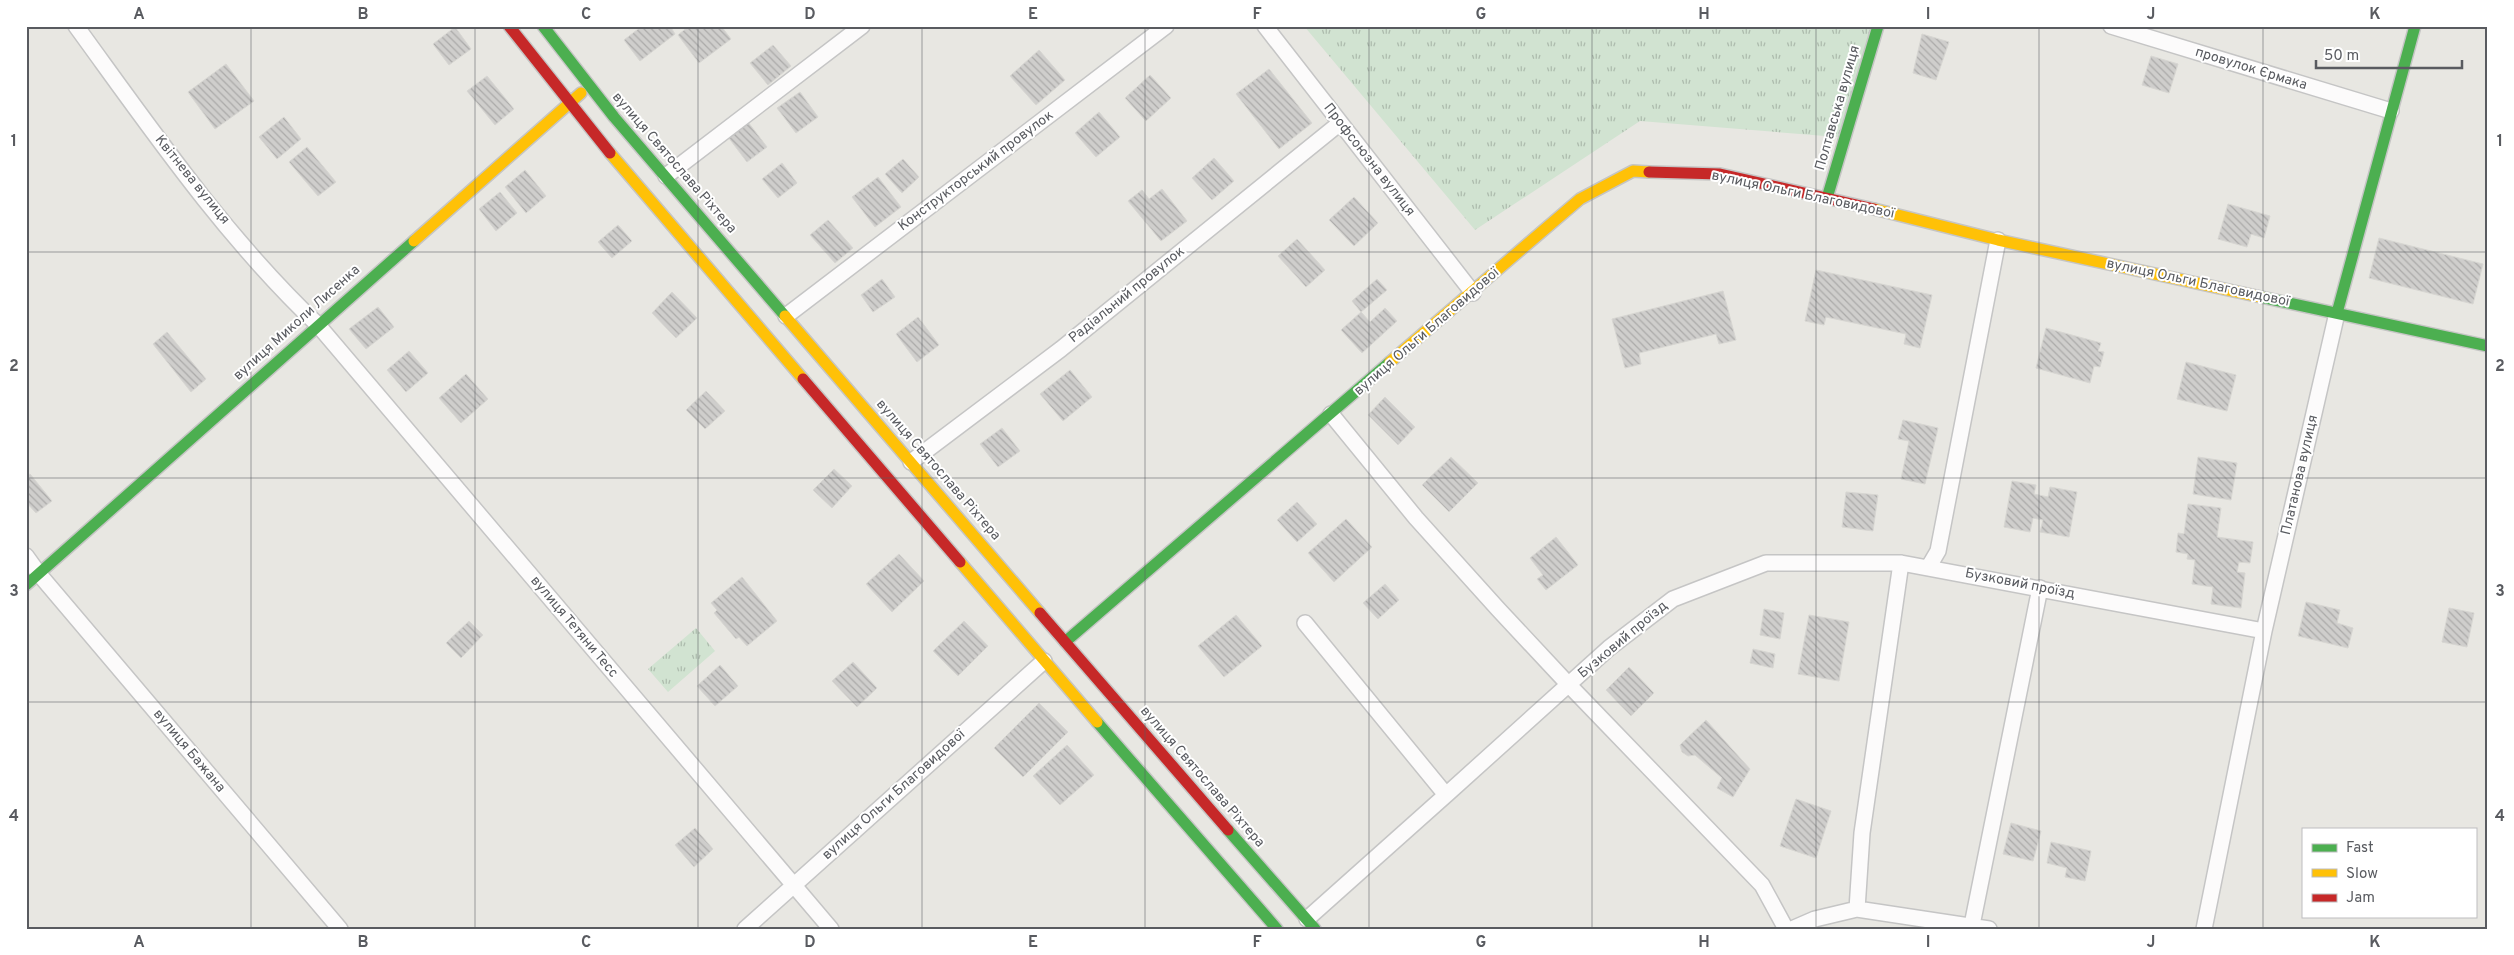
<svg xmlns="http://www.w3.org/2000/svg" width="2514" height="955" viewBox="0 0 2514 955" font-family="Overpass,sans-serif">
<defs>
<pattern id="grass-tufts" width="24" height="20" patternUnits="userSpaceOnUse" patternTransform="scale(1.25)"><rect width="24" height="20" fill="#d1e3d1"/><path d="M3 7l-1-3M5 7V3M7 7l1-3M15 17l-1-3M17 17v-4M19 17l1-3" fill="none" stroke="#adbbad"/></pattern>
<pattern id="building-back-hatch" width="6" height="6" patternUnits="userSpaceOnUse" patternTransform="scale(1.25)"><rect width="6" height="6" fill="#cfcecc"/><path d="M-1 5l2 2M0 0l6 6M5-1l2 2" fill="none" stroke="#abaaa9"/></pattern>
</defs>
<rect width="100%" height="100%" fill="#e8e7e2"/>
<path fill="url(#grass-tufts)" d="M1304,26H1873L1850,138L1640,121L1475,230Z
M696,628L715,651L668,692L648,669Z"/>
<path fill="url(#building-back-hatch)" stroke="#d7d6d2" d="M642,26H670L675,34L640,61L624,40Z
M689,26H721L731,39L699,63L678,35Z
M455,27L471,49L449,65L433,44Z
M1922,34L1949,42L1936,80L1913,73Z
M773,45L791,66L768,85L750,63Z
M1039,50L1065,80L1036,105L1010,76Z
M2151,56L2178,64L2169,93L2142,85Z
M226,64L254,101L215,129L188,92Z
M1269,69L1312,123L1279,149L1236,94Z
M1150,75L1171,98L1146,121L1125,98Z
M487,76L514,109L495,125L467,91Z
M800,92L818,117L796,133L777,108Z
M1099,112L1120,137L1096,157L1075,133Z
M284,117L301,139L277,159L259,137Z
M748,122L767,147L747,162L728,137Z
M307,147L336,182L318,196L289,162Z
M1214,158L1234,181L1212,200L1192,178Z
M903,159L919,177L902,193L885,174Z
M782,163L797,183L778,198L762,179Z
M525,170L546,196L526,213L505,187Z
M878,177L901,207L875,227L852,197Z
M1162,189L1187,221L1161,241L1128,201L1142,190L1149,199Z
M500,192L517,213L496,231L479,209Z
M1354,197L1378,223L1354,246L1329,220Z
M2228,204L2270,216L2264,238L2251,234L2247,247L2218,239Z
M828,220L853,248L835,263L810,235Z
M618,225L632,241L612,258L598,242Z
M2379,238L2483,264L2473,304L2369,278Z
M1297,239L1325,270L1306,287L1278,256Z
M1816,270L1932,295L1920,348L1904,344L1906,334L1826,317L1824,325L1805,321Z
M882,279L895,297L873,312L861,295Z
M1377,279L1387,290L1361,312L1352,301Z
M1723,291L1736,340L1719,344L1716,334L1639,353L1641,364L1625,368L1612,319Z
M672,292L697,318L676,338L652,313Z
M378,307L394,327L366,349L349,329Z
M1385,308L1397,321L1362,353L1341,330L1361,312L1370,322Z
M918,317L939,345L917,362L896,334Z
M2046,328L2101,343L2098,351L2104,352L2100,367L2094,366L2090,383L2036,368Z
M167,332L206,379L191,392L153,344Z
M409,351L428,373L406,392L387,370Z
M2186,362L2236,375L2227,411L2177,399Z
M1070,370L1092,397L1063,421L1040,394Z
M466,374L488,399L461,423L439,398Z
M706,391L725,411L705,429L686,410Z
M1385,397L1415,427L1398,445L1368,415Z
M1903,420L1938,428L1925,484L1901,479L1909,441L1898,439Z
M1002,428L1020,451L998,467L980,444Z
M1451,457L1478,483L1449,512L1422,485Z
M2198,457L2237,463L2231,500L2193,494Z
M834,469L852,486L832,508L813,490Z
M30,474L52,501L36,513L26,502V476Z
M2012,481L2036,485L2034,494L2048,497L2050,487L2077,492L2069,537L2040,532L2043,520L2033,518L2030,532L2004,527Z
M1846,492L1878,495L1873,531L1842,527Z
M1297,502L1317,524L1297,542L1277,520Z
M2188,504L2221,508L2217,537L2253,542L2250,563L2239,562L2237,572L2245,573L2241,608L2211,604L2213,587L2192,584L2195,560L2187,559L2188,554L2176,552L2178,533L2184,534Z
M1346,519L1372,547L1334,582L1308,553Z
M1556,537L1578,565L1546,590L1537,579L1543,575L1530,558Z
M899,554L924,581L892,612L866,584Z
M742,577L777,621L747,646L739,637L736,639L714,613L717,610L711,603Z
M1385,584L1399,600L1378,619L1363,603Z
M2306,602L2340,610L2337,623L2353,628L2348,648L2298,636Z
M2449,608L2474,613L2467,647L2442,642Z
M1764,609L1784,613L1780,639L1760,635Z
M1236,615L1262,646L1224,677L1198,646Z
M1809,615L1849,622L1839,681L1798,674Z
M469,621L483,635L461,658L446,643Z
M964,621L988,646L958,676L933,651Z
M1753,649L1775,654L1773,668L1750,663Z
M853,662L877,688L857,707L832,681Z
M720,665L738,686L715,706L697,686Z
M1629,667L1654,693L1631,716L1606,690Z
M1039,703L1068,732L1023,777L994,748Z
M1706,720L1750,769L1733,797L1717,788L1722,778L1695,755L1688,756L1682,752L1680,745Z
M1067,745L1094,775L1060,805L1033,776Z
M1796,799L1831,811L1816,858L1780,846Z
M2011,823L2041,831L2033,861L2003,854Z
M695,828L713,849L694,867L675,845Z
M2051,842L2091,851L2085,881L2065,877L2067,868L2047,863Z"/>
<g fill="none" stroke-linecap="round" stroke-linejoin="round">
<g stroke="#c5c5c5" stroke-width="18">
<path id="street" d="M76,26C151,129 225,237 318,325L831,929
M1265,26L1473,293
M2111,26L2391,111
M666,176L862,26
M786,316L1166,26
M1331,414L1416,518L1498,609L1569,685L1762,885L1786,929
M911,462L1061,349L1340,123
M26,556L39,574L340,929
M1928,568L1938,551L1998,240
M1305,623L1446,795L1609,648L1673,599L1766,563H1901L2264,631
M1857,909L1862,833L1901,563
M1307,919L1446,795
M1972,925L2040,588
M745,929L1044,661
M1792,929L1815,919L1857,909L1989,929
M2204,929L2264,631L2337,313"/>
</g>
<g stroke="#c5c5c4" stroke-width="14">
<path id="fast" d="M543,26L614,117L785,316
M1827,198L1878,26
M2261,297L2488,346
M2337,313L2415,26
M26,585L414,241
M1065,642L1390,362
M1097,722L1277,929
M1228,830L1315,929"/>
</g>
<g stroke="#c5c5c4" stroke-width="14">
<path id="slow" d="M610,153L803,379
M1874,209L1998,240L2261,297
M414,241L581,93
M785,316L1040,613
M1390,362L1580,199L1633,171L1649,172
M960,562L1097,722"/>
</g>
<g stroke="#c5c5c4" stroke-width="14">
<path id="jam" d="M509,26L610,153
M1649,172L1720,174L1874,209
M803,379L960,562
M1040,613L1228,830"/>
</g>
<use href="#street" stroke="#fcfbfb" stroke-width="15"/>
<use href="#fast" stroke="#4caf50" stroke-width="11"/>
<use href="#slow" stroke="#ffc107" stroke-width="11"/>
<use href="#jam" stroke="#c62828" stroke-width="11"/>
</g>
<path fill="none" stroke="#595b60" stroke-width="1" stroke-opacity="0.55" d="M251,26V929M475,26V929M698,26V929M922,26V929M1145,26V929M1369,26V929M1592,26V929M1816,26V929M2039,26V929M2263,26V929M26,252H2488M26,478H2488M26,702H2488"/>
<g text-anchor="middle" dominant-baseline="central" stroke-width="4" stroke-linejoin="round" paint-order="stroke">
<g font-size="14" fill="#595b60" stroke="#fff">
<text transform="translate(2251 69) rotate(17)">провулок Єрмака</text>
<text transform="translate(1838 108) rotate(-74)">Полтавська вулиця</text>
<text transform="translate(1369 160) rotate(52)">Профсоюзна вулиця</text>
<text transform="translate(674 163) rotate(49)">вулиця Святослава Ріхтера</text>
<text transform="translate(976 171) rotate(-37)">Конструкторський провулок</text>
<text transform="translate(192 180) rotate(51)">Квітнева вулиця</text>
<text transform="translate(1803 195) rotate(12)">вулиця Ольги Благовидової</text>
<text transform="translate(2198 283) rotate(12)">вулиця Ольги Благовидової</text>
<text transform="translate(1127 295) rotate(-39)">Радіальний провулок</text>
<text transform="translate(297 323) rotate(-42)">вулиця Миколи Лисенка</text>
<text transform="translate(1427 332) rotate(-41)">вулиця Ольги Благовидової</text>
<text transform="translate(938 470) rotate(49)">вулиця Святослава Ріхтера</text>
<text transform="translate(2300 475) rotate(-77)">Платанова вулиця</text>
<text transform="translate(2020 584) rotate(11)">Бузковий проїзд</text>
<text transform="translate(574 627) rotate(50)">вулиця Тетяни Тесс</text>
<text transform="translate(1623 640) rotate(-40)">Бузковий проїзд</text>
<text transform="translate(189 751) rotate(50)">вулиця Бажана</text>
<text transform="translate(1202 777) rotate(49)">вулиця Святослава Ріхтера</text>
<text transform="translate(894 795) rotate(-42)">вулиця Ольги Благовидової</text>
</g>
</g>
<rect width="2514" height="955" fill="none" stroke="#ffffff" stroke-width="55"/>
<rect x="2302" y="828" width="175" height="90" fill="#ffffff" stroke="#bdbdbf"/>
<rect x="2312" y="844" width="25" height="8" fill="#4caf50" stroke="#bdbdbf"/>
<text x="2346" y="852" font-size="15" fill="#595b60">Fast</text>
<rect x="2312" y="869" width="25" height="8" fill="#ffc107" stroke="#bdbdbf"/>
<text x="2346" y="878" font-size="15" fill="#595b60">Slow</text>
<rect x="2312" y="894" width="25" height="8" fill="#c62828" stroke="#bdbdbf"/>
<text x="2346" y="902" font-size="15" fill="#595b60">Jam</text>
<path d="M2316 60v8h146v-8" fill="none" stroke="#595b60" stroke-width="2.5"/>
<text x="2324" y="60" font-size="15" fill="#595b60" stroke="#ffffff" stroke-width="4" paint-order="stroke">50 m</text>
<rect x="28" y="28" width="2458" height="900" fill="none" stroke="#595b60" stroke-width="2"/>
<g font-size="16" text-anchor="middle" font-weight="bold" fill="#595b60">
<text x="139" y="19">A</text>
<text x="363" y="19">B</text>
<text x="586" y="19">C</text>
<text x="810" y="19">D</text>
<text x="1033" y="19">E</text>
<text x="1257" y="19">F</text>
<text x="1481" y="19">G</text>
<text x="1704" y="19">H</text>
<text x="1928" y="19">I</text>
<text x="2151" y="19">J</text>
<text x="2375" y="19">K</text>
<text x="14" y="146">1</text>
<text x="2500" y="146">1</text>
<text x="14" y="371">2</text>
<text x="2500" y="371">2</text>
<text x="14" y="596">3</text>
<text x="2500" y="596">3</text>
<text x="14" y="821">4</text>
<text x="2500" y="821">4</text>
<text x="139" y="947">A</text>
<text x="363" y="947">B</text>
<text x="586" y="947">C</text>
<text x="810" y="947">D</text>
<text x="1033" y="947">E</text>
<text x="1257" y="947">F</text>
<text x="1481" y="947">G</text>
<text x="1704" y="947">H</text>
<text x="1928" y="947">I</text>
<text x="2151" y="947">J</text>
<text x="2375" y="947">K</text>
</g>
</svg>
